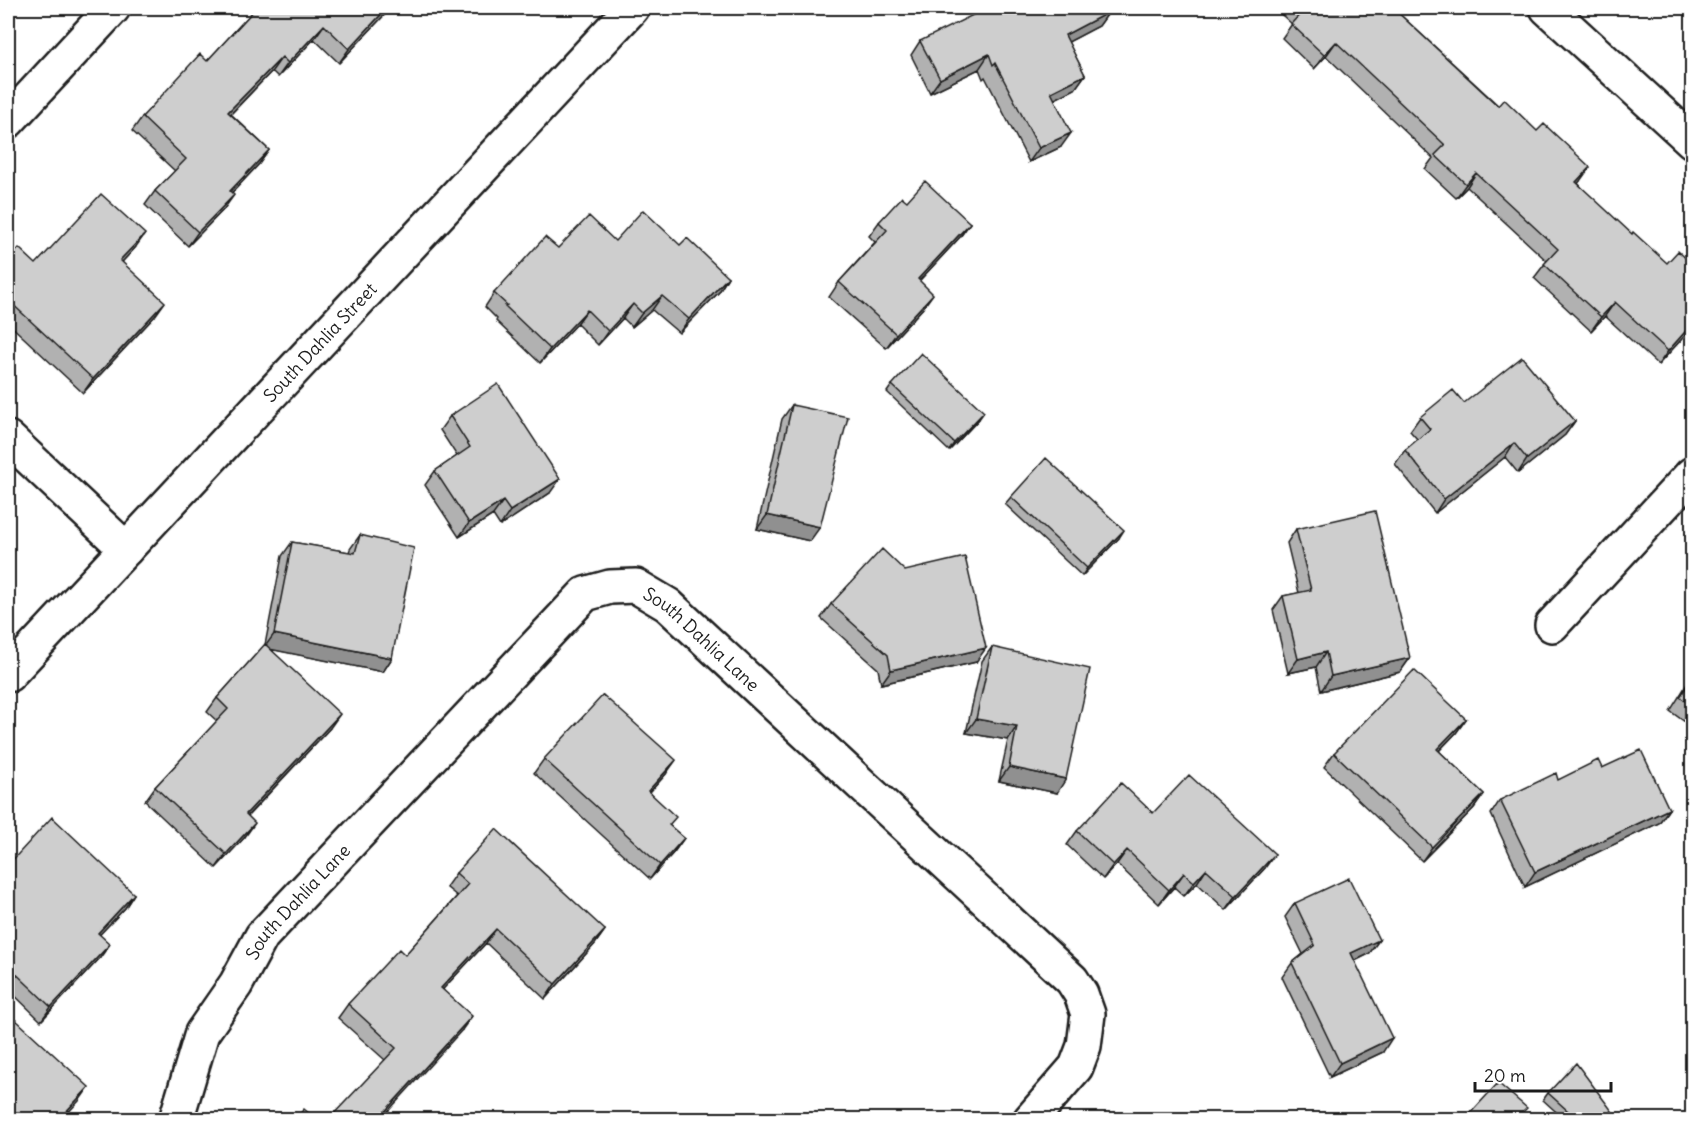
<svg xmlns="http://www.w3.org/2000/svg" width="1700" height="1127" viewBox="0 0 1700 1127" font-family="Delius,sans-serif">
<rect width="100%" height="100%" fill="#fff"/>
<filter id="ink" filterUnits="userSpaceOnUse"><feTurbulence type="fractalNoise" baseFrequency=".0167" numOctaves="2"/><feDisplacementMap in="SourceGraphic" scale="12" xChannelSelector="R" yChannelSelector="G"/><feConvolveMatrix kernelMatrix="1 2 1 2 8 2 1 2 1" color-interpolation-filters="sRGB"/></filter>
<g filter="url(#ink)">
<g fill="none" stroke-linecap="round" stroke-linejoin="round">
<g stroke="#1c1c1c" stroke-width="38">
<g id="minor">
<path d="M1547,8L1692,141"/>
<path d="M8,121L113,8"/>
<path d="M8,438L126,549"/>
<path d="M1552,625L1692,474"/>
<path id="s1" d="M8,675L632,8"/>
<path id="s2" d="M176,1120L202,1033L236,984L262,936L585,594L610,587L636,586L668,605L1072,980L1081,994L1088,1014L1084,1046L1076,1067L1030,1120"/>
</g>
</g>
<use href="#minor" stroke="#fff" stroke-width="33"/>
</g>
<path fill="#b1b1b1" stroke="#1c1c1c" stroke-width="1.5" d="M256,8H391L339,63L314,39L278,77L272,71L231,114L269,150L259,164L232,193L224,209L188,246L145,205L155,191L175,171L132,131L142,117L207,61Z
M1274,8H1393L1580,181L1578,183L1692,328L1658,365L1605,316L1591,331L1534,278L1547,261L1467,187L1456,198L1425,169L1433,158L1326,56L1314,69L1282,38L1292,24Z
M1109,12L1099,26L1068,42L1085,75L1075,89L1055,99L1061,147L1029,162L985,77L983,79L979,69L930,93L911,55L920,41Z
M907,201L970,223L960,237L919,281L923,308L886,348L829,297L839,282L875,242L869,236L879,222Z
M615,241L680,245L728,277L719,292L679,333L652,310L632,327L623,318L598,345L577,324L540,363L496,321L497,319L485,307L494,293L558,248Z
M135,248L122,262L155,316L83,393L8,323V260L36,264Z
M892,385L979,419L949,451L887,392Z
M792,405L810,541L757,529L782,419Z
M450,416L550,493L500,526L493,515L459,537L425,485L435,471L457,456L440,430Z
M1420,417L1575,421L1565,435L1518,473L1505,457L1435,513L1395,464L1405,450L1417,439L1410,431Z
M1011,497L1119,538L1082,576L1005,504Z
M1296,529L1410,658L1400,672L1321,691L1316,667L1288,673L1273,610L1283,596L1299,593L1287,543Z
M360,535L392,658L383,672L271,649L330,728L248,816L245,837L216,868L145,801L155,787L217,721L207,712L217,698L265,645L282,556L292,542L349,552L350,549Z
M905,571L976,662L881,684L878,669L821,618L831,604Z
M992,647L1057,793L999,781L1008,740L966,733L982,661Z
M1692,676V727L1670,711Z
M1466,719L1456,733L1439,751L1484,794L1474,808L1422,861L1324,767L1334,753Z
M544,759L666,774L650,792L670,826L684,838L674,852L650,879L534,773Z
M1602,768L1669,809L1659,823L1525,887L1491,814L1500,800L1558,780Z
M1153,813L1265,868L1226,910L1197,883L1184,896L1174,887L1159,904L1117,864L1103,879L1067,845L1077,831Z
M8,865L134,894L125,908L99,935L100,958L41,1021L8,989Z
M456,873L605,930L595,944L545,999L486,943L443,989L462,1030L385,1060L338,1018L348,1004L405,955L457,896L446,887Z
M1295,903L1379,940L1369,954L1355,961L1383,1052L1330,1077L1282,977L1292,963L1303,954L1285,917Z
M1548,1093L1618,1119H1564L1543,1100Z"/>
<path fill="#909090" stroke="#1c1c1c" stroke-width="1.5" d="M387,8H391L339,63L349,49Z
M1109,12L1099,26L1055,49L1065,35Z
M324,25L314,39L278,77L288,63Z
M1336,42L1326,56L1314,69L1324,55Z
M989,54L979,69L930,93L940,79Z
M282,57L272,71L219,126L228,112Z
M1085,75L1075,89L1041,106L1051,92Z
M1071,133L1061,147L1029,162L1039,148Z
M269,150L259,164L220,205L230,191Z
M1590,167L1580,181L1567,196L1576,182Z
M1476,173L1467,187L1456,198L1466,184Z
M234,195L224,209L188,246L198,232Z
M970,223L960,237L908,293L918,279Z
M145,234L135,248L111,274L120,260Z
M728,277L719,292L679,333L689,319Z
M933,294L923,308L886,348L896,334Z
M662,296L652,310L632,327L642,313Z
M165,302L155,316L83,393L93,379Z
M1615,302L1605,316L1591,331L1601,317Z
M633,304L623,318L598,345L608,331Z
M587,310L577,324L540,363L550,349Z
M1692,324V328L1658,365L1668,351Z
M984,412L979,419L949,451L954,443Z
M1575,421L1565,435L1518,473L1527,459Z
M1514,443L1505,457L1435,513L1444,499Z
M560,479L550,493L500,526L510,511Z
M503,501L493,515L459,537L469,523Z
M767,515L820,527L810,541L757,529Z
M1124,530L1119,538L1082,576L1087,568Z
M274,634L392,658L383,672L264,648Z
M986,648L976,662L881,684L891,670Z
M1326,652L1316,667L1288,673L1298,659Z
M1410,658L1400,672L1321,691L1331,676Z
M340,714L330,728L236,828L246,814Z
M976,719L1017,726L1008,740L966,733Z
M1466,719L1456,733L1427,763L1437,749Z
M676,760L666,774L638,805L648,791Z
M1009,767L1066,779L1057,793L999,781Z
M1484,794L1474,808L1422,861L1432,847Z
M1669,809L1659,823L1525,887L1535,872Z
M255,823L245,837L216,868L226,854Z
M684,838L674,852L650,879L660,865Z
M1127,850L1117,864L1103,879L1113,865Z
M1275,854L1265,868L1226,910L1236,896Z
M1206,869L1197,883L1184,896L1194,882Z
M1184,873L1174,887L1159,904L1169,890Z
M134,894L125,908L88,947L98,933Z
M496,929L486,943L431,1002L441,988Z
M605,930L595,944L545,999L555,984Z
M1379,940L1369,954L1341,967L1351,953Z
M110,944L100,958L41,1021L51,1007Z
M472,1016L462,1030L381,1119H378Z
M1392,1038L1383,1052L1330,1077L1340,1063Z
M89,1087L79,1101L62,1119H59Z"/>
<path fill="#cecece" stroke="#1c1c1c" stroke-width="1.5" d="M256,8H387L349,49L324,25L288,63L282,57L228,112L269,150L230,191L234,195L198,232L155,191L186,159L142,117L200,54L207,61Z
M987,8H1107L1109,12L1065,35L1085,75L1051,92L1071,133L1039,148L995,63L993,65L989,54L940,79L920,41Z
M1299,8H1393L1498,106L1504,99L1537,131L1544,124L1590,167L1576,182L1632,234L1633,232L1667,263L1678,251L1692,264V324L1668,351L1615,302L1601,317L1544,264L1558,249L1476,173L1466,184L1435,155L1445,145L1336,42L1324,55L1291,24L1303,11Z
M925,181L970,223L918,279L933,294L896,334L839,282L887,230L879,222L902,197L907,201Z
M101,194L145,234L120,260L165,302L93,379L8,300V260L19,248L36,264Z
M643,210L680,245L687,238L728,277L689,319L662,296L642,313L633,304L608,331L587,310L550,349L505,306L507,305L494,293L545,237L558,248L589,216L615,241Z
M921,353L984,412L954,443L892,385Z
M1522,357L1575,421L1527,459L1514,443L1444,499L1405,450L1430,429L1420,417L1453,390L1464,403Z
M498,384L560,479L510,511L503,501L469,523L435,471L470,447L450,416Z
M792,405L848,417L820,527L767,515Z
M1046,458L1124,530L1087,568L1011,497Z
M1375,511L1410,658L1331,676L1326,652L1298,659L1283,596L1311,590L1296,529Z
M360,535L414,548L392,658L274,634L292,542L355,553Z
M882,549L905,571L965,557L986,648L891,670L888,655L831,604Z
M265,644L340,714L246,814L255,823L226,854L155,787L228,709L217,698Z
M992,647L1090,669L1066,779L1009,767L1017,726L976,719Z
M1414,670L1466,719L1437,749L1484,794L1432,847L1334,753Z
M1692,678V706L1680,697Z
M603,695L676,760L648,791L676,817L669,825L684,838L660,865L544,759Z
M1641,750L1669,809L1535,872L1500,800L1556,773L1558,780L1598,760L1602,768Z
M1189,775L1275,854L1236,896L1206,869L1194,882L1184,873L1169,890L1127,850L1113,865L1077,831L1121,783L1153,813Z
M52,817L134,894L98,933L110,944L51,1007L8,966V865Z
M496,829L605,930L555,984L496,929L441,988L472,1016L378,1119H329L396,1048L348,1004L399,949L405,955L468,884L456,873Z
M1349,878L1379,940L1351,953L1392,1038L1340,1063L1292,963L1315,945L1295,903Z
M16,1020L89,1087L59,1119H8V1029Z
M1576,1063L1618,1119H1577L1548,1093Z
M1498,1083L1527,1108L1516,1119H1465Z
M304,1109L316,1119H295Z
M1629,1116L1633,1119H1624Z"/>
</g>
<g text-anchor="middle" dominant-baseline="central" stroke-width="4.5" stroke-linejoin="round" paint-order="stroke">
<g font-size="18" fill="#1c1c1c" stroke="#fff">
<text stroke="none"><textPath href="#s1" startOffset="456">South Dahlia Street</textPath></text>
<text stroke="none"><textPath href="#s2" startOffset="812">South Dahlia Lane</textPath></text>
<text stroke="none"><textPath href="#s2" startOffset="254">South Dahlia Lane</textPath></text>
</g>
</g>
<rect width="1700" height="1127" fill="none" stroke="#fff" stroke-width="30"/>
<rect x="15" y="15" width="1670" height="1097" fill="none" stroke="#1c1c1c" stroke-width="2" filter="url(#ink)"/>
<path d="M1475 1082v9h136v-9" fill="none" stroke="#1c1c1c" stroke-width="3"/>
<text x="1484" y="1082" font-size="18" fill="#1c1c1c" stroke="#ffffff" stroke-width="4.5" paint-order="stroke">20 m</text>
</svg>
